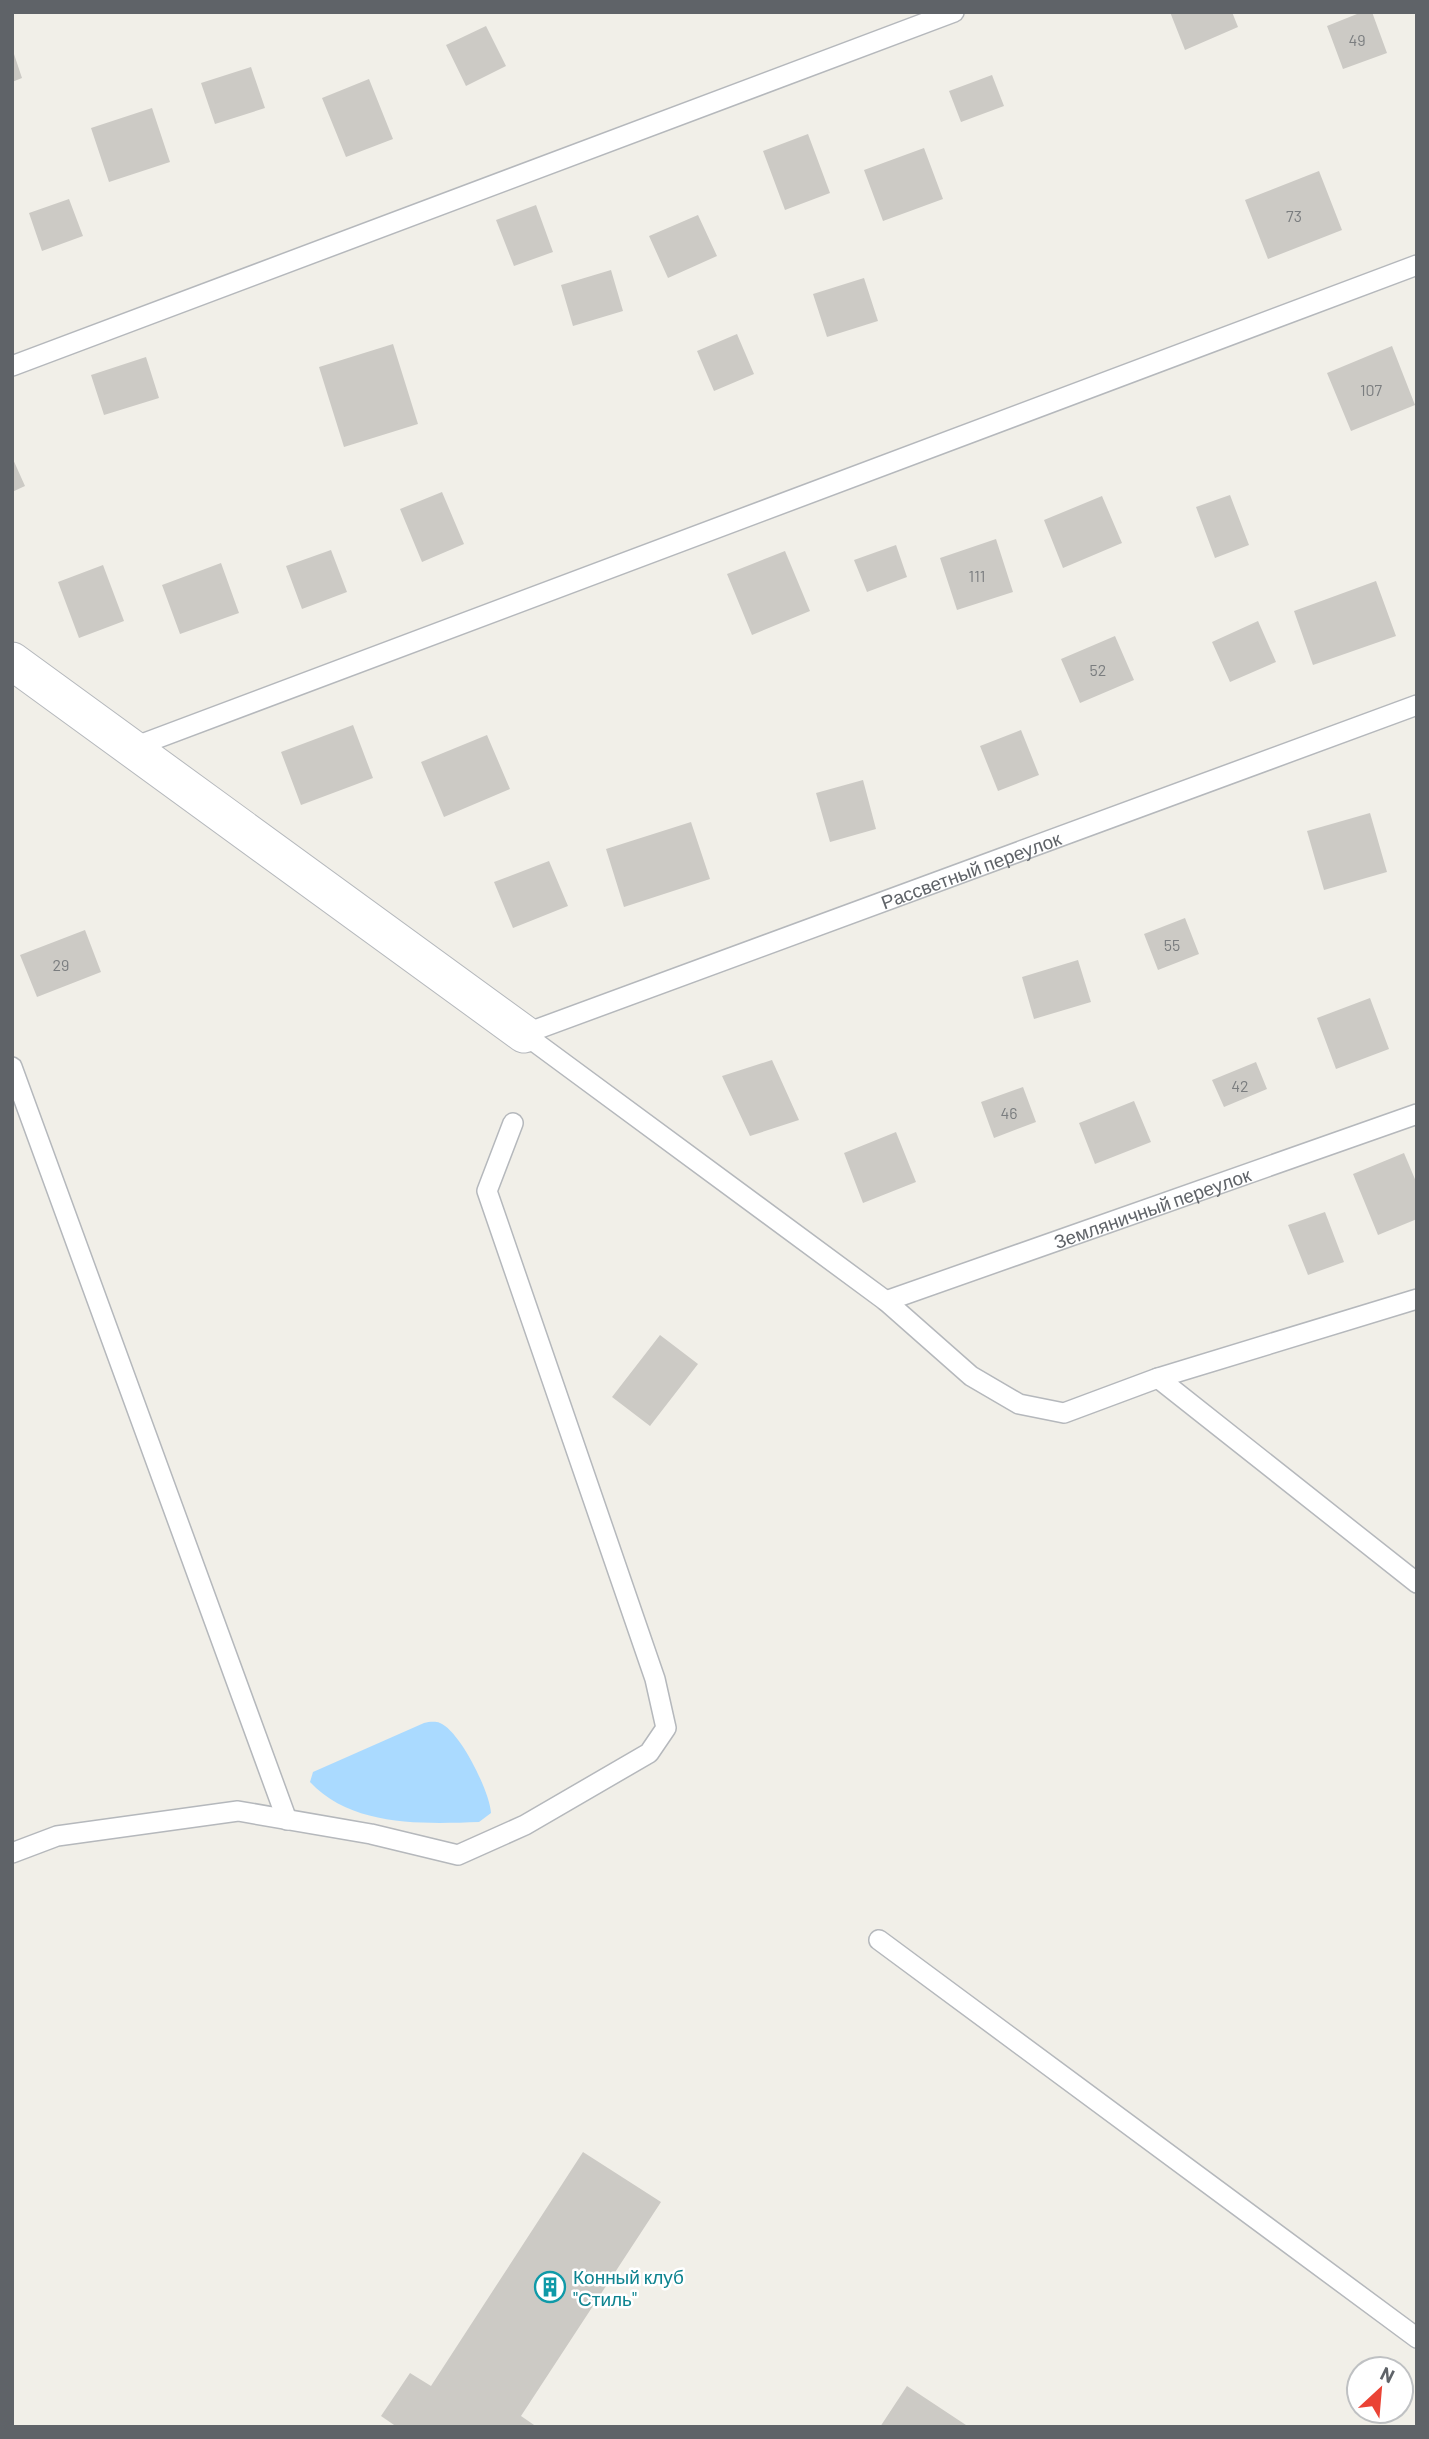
<svg xmlns="http://www.w3.org/2000/svg" width="1429" height="2439" viewBox="0 0 1429 2439" font-family="Barlow,sans-serif">
<rect width="100%" height="100%" fill="#f1efe8"/>
<path fill="#aadaff" d="M424,1723C429,1722 435,1721 440,1723C460,1731 490,1792 491,1813L479,1822C423,1824 352,1827 310,1782L313,1772Z"/>
<path fill="#cccac5" d="M1170,12H1232L1238,27L1185,50Z
M1362,12H1372L1387,53L1343,69L1327,26Z
M486,26L506,66L466,86L446,45Z
M13,51L22,78L12,82V52Z
M251,67L265,108L215,124L201,83Z
M992,75L1004,106L961,122L949,91Z
M369,79L393,139L346,157L322,98Z
M152,108L170,162L109,182L91,128Z
M808,134L830,193L785,210L763,151Z
M924,148L943,199L883,221L864,170Z
M1319,171L1342,230L1268,259L1245,200Z
M69,199L83,236L42,251L29,213Z
M536,205L553,252L514,266L496,220Z
M698,215L717,256L668,278L649,236Z
M611,270L623,311L573,326L561,285Z
M864,278L878,321L827,337L813,294Z
M737,334L754,374L714,391L697,351Z
M393,344L418,424L344,447L319,367Z
M1392,346L1415,405L1351,431L1327,373Z
M146,357L159,398L104,415L91,375Z
M12,457L25,486L12,492Z
M442,492L464,544L422,562L400,509Z
M1230,495L1249,545L1215,558L1196,507Z
M1102,496L1122,543L1063,568L1044,520Z
M996,539L1013,592L957,610L940,558Z
M896,545L907,577L867,592L854,560Z
M331,550L347,592L302,609L286,566Z
M785,551L810,611L752,635L727,574Z
M221,563L239,613L180,634L162,585Z
M103,565L124,621L79,638L58,582Z
M1376,581L1396,636L1313,665L1294,611Z
M1258,621L1276,662L1230,682L1212,642Z
M1115,636L1134,680L1080,703L1061,659Z
M353,725L373,778L301,805L281,752Z
M1021,730L1039,775L998,791L980,746Z
M487,735L510,789L444,817L421,762Z
M863,780L876,829L830,842L816,793Z
M1370,813L1387,872L1324,890L1307,831Z
M691,822L710,879L624,907L606,849Z
M549,861L568,906L513,928L494,882Z
M1185,918L1199,954L1158,970L1144,934Z
M85,930L101,972L37,997L20,955Z
M1078,960L1091,1002L1034,1019L1022,977Z
M1370,998L1389,1049L1336,1069L1317,1018Z
M772,1060L799,1120L750,1136L722,1076Z
M1256,1062L1267,1089L1224,1107L1212,1080Z
M1023,1087L1036,1122L994,1138L981,1102Z
M1134,1101L1151,1142L1095,1164L1079,1123Z
M896,1132L916,1182L863,1203L844,1153Z
M1404,1153L1417,1184V1219L1378,1235L1353,1174Z
M1325,1212L1344,1262L1308,1275L1288,1225Z
M660,1335L698,1364L650,1426L612,1397Z
M583,2152L661,2202L521,2416L537,2427H397L381,2416L410,2373L431,2386Z
M907,2386L969,2427H880Z"/>
<g fill="none" stroke-linecap="round" stroke-linejoin="round">
<g stroke="#b5b8bc" stroke-width="22">
<g id="service">
<path d="M12,366L954,12"/>
<path d="M134,747L1417,265"/>
<path d="M524,1034L886,1301L971,1376L1019,1404L1064,1413L1158,1378L1417,1583"/>
<path id="s1" d="M524,1034L1417,705"/>
<path d="M12,1067L287,1820"/>
<path id="s2" d="M886,1301L1417,1114"/>
<path d="M1158,1378L1417,1299"/>
<path d="M12,1853L57,1836L238,1811L371,1834L458,1855L525,1825L649,1753L666,1728L655,1679L487,1191L513,1123"/>
<path d="M879,1940L1417,2338"/>
</g>
</g>
<g stroke="#b5b8bc" stroke-width="39">
<path id="minor" d="M12,661L524,1034"/>
</g>
<use href="#service" stroke="#fff" stroke-width="19"/>
<use href="#minor" stroke="#fff" stroke-width="37"/>
</g>
<defs>
<g id="building-ring" transform="scale(1.575)"><circle r="9.5" fill="#fff" stroke="#0f9aa8" stroke-width="1.5"/><path d="M-4-6H4V6H1V3H-1V6H-4ZM-2.5-4.3h1.7v1.8h-1.7ZM.8-4.3h1.7v1.8H.8ZM-2.5-1h1.7V.8h-1.7ZM.8-1h1.7V.8H.8Z" fill="#0f9aa8"/></g>
</defs>
<g fill-rule="evenodd">
<use href="#building-ring" x="550" y="2287"/>
</g>
<g text-anchor="middle" dominant-baseline="central" stroke-width="5" stroke-linejoin="round" paint-order="stroke">
<g font-size="16" fill="#7a7d7f">
<text x="1357" y="39">49</text>
<text x="1294" y="215">73</text>
<text x="1371" y="389">107</text>
<text x="977" y="575">111</text>
<text x="1098" y="669">52</text>
<text x="1172" y="944">55</text>
<text x="61" y="964">29</text>
<text x="1240" y="1085">42</text>
<text x="1009" y="1112">46</text>
</g>
<g font-size="19" fill="#5f6368" stroke="#fff">
<text stroke="none"><textPath href="#s1" startOffset="476">Рассветный переулок</textPath></text>
<text stroke="none"><textPath href="#s2" startOffset="282">Земляничный переулок</textPath></text>
</g>
<g font-size="19" fill="#0d838f" stroke="#fff" text-anchor="start">
<text x="573" y="2276">Конный клуб<tspan x="573" dy="22">"Стиль"</tspan></text>
</g>
</g>
<rect width="1429" height="2439" fill="none" stroke="#5f6368" stroke-width="28"/>
<g transform="translate(1380 2390) rotate(26)"><circle r="33" fill="#ffffff" stroke="#bfc1c3" stroke-width="2"/>
<path d="M0-5L12 26L0 18L-12 26Z" fill="#ea4335"/>
<text y="-10" font-size="19" font-weight="bold" text-anchor="middle" fill="#5f6368">N</text>
</g>
</svg>
